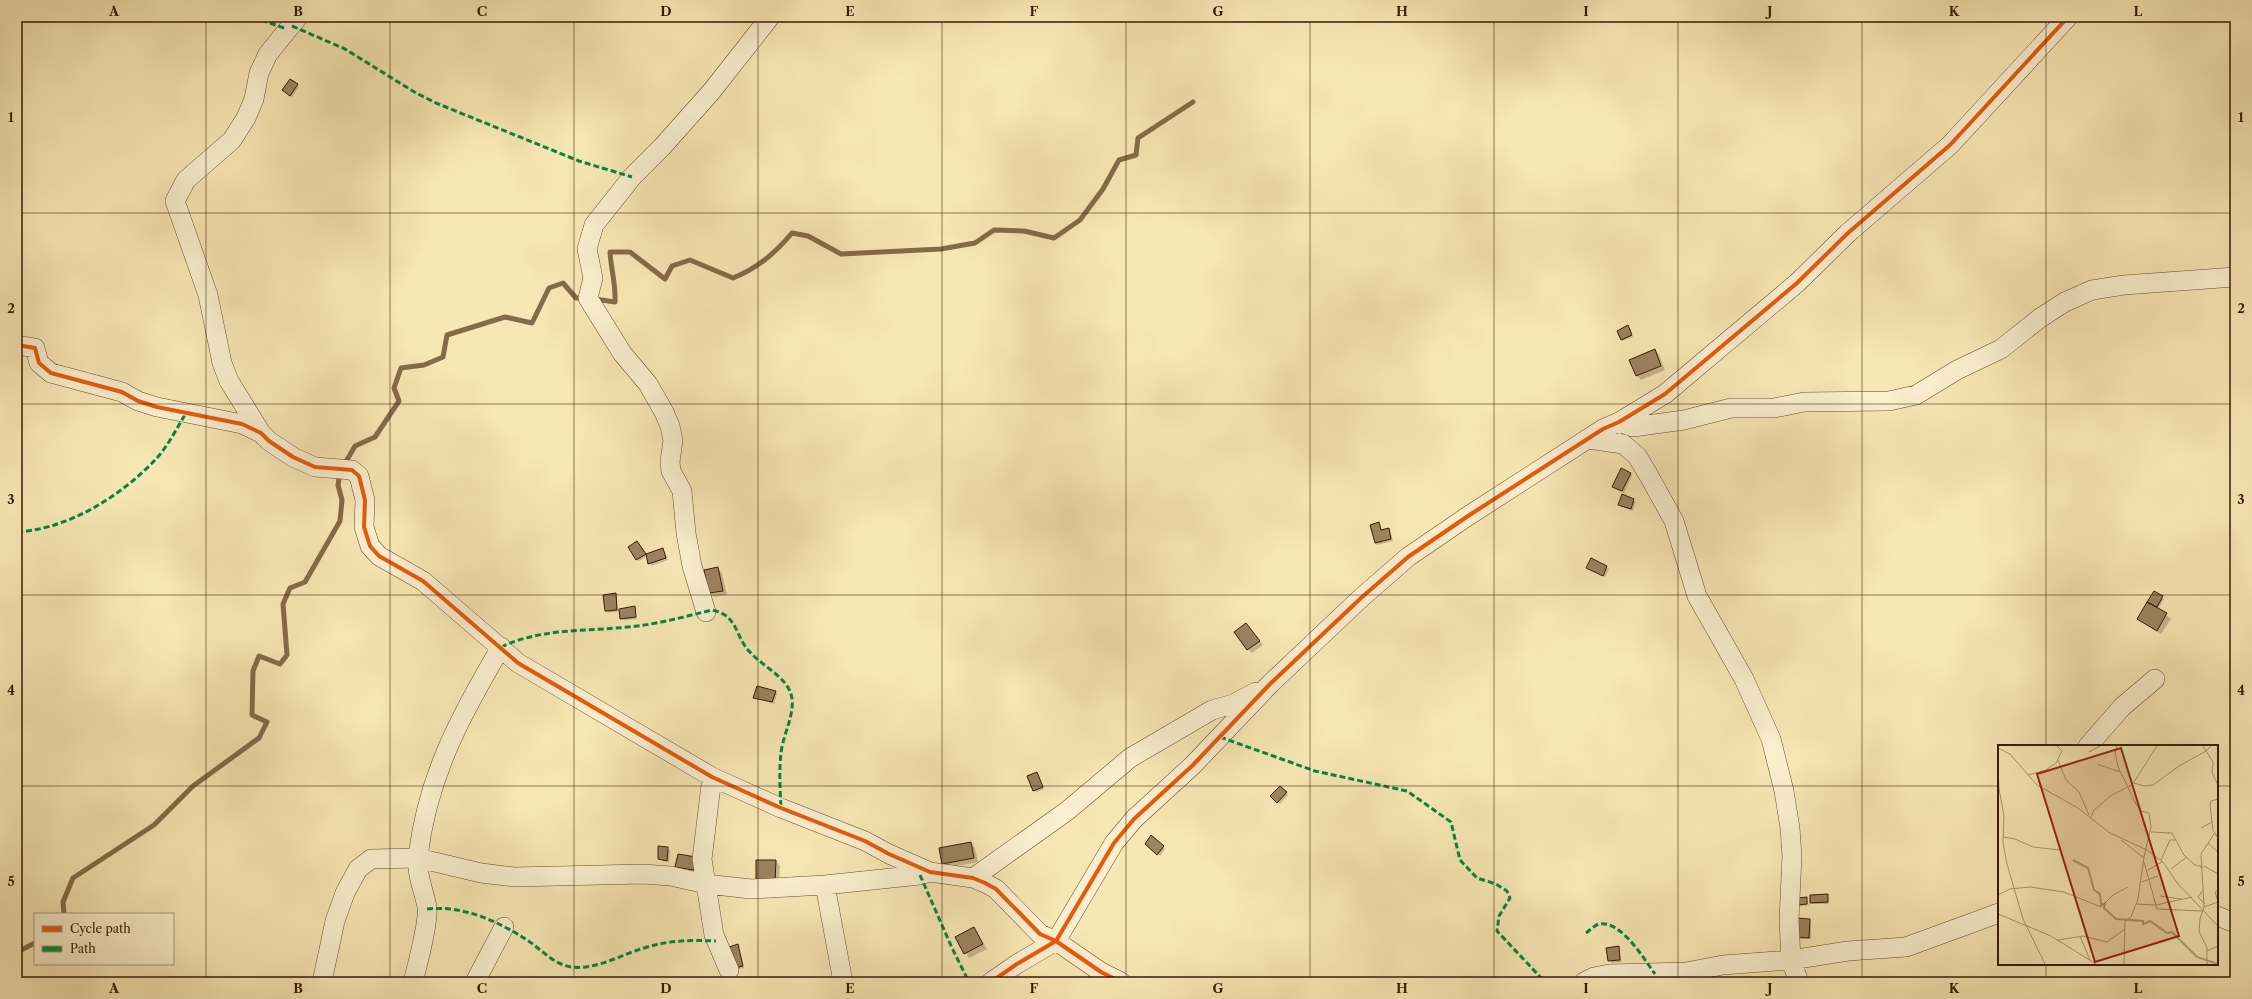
<svg xmlns="http://www.w3.org/2000/svg" width="2252" height="999" viewBox="0 0 2252 999" font-family="'Libre Caslon Text',serif">
<rect width="100%" height="100%" fill="#f7e7b4"/>
<filter id="stains"><feTurbulence type="fractalNoise" baseFrequency=".005" numOctaves="4"/><feColorMatrix values="0 0 0 0 .2 0 0 0 0 .09 0 0 0 0 .02 0 0 0 .5 -.17"/></filter>
<radialGradient id="worn" r=".72"><stop offset=".6" stop-color="#630" stop-opacity="0"/><stop offset="1" stop-color="#630" stop-opacity=".3"/></radialGradient>
<path fill="#0003" d="M297,85L299,87L292,97L285,92Z
M1628,327L1633,337L1623,341L1621,339Z
M1655,350L1659,355L1665,370L1641,380L1637,376L1631,361Z
M1630,473L1632,475L1624,493L1613,487Z
M1622,496L1636,502L1633,511L1619,505Z
M1378,524L1382,531L1388,529L1390,531L1393,541L1377,545L1375,543Z
M639,544L646,555L663,549L668,560L651,566L647,556L639,561L629,547Z
M1591,560L1609,569L1605,577L1587,568Z
M718,568L722,573L727,595L714,597L709,593Z
M616,594L618,610L634,607L637,619L623,620L620,611L608,613L606,611Z
M2162,597L2164,599L2158,609L2171,619L2161,634L2138,619L2151,605L2148,602Z
M1246,624L1263,645L1252,653L1248,649Z
M775,692L777,694L774,704L754,697Z
M1037,773L1044,789L1036,792L1034,790Z
M1280,787L1288,795L1280,804L1272,796Z
M1152,837L1165,849L1160,856L1146,843Z
M971,843L975,848L978,862L947,868L942,864Z
M659,847L670,850L669,862L659,859Z
M696,857V871L676,867Z
M776,861L780,866L779,886L761,885Z
M2235,886V901L2232,898Z
M1827,895L1829,904H1813L1811,903Z
M1806,898L1809,905L1801,906L1799,904Z
M1809,920L1811,922V939H1800L1798,937Z
M974,928L987,949L969,958L957,938Z
M737,945L744,968L734,970Z
M1618,947L1622,962L1611,963L1607,948Z"/>
<g fill="none" stroke-linecap="round" stroke-linejoin="round">
<path stroke="#846b49" stroke-width="5" d="M595,299L615,302C616,285 611,269 610,252H630L665,279L672,266L690,260L733,278C758,268 775,253 792,233L808,236L841,254L941,249L975,243L994,230L1024,231L1054,238L1080,220L1103,189L1119,160L1136,155L1138,138L1193,102
M344,465L355,446L375,437L399,401L394,388L401,368L424,365L443,357L447,335L505,317L532,323L549,288L563,283L576,298H585
M64,914L63,902L73,878L154,825L193,786L259,738L267,722L252,715L253,671L259,656L280,664L287,655L283,604L290,588L305,582L340,521L342,500L338,485L340,472
M17,952L35,943"/>
</g>
<path fill="#9b845f" stroke="#381903" d="M290,79L298,84L290,96L282,90Z
M1628,325L1632,335L1621,340L1617,331Z
M1655,349L1661,366L1636,376L1629,360Z
M1621,468L1631,473L1622,491L1612,487Z
M1622,494L1634,499L1631,509L1618,505Z
M1379,522L1381,530L1389,528L1391,539L1375,543L1370,525Z
M637,541L646,554L636,560L628,547Z
M663,548L666,558L648,564L646,554Z
M1591,558L1607,566L1603,576L1586,568Z
M718,567L723,591L709,593L704,570Z
M2154,591L2163,596L2157,607L2147,602Z
M616,593L617,610L605,611L603,595Z
M2147,602L2167,613L2157,631L2137,619Z
M635,606L636,617L620,619L619,609Z
M1246,623L1260,641L1247,650L1234,632Z
M757,686L776,691L772,702L753,698Z
M1037,772L1043,787L1033,791L1027,776Z
M1280,786L1287,792L1277,803L1270,796Z
M1151,835L1164,846L1157,855L1145,844Z
M971,842L974,858L942,864L939,848Z
M658,846L668,847L667,861L658,859Z
M678,854L696,857L694,870L675,867Z
M756,860H776L775,882L756,881Z
M1828,894V902L1810,903V895Z
M1807,897V904L1798,905V898Z
M1797,918L1810,919L1809,938L1797,937Z
M974,927L983,944L964,954L955,937Z
M738,944L743,966L731,969L726,948Z
M1619,946L1620,960L1608,961L1606,948Z"/>
<g fill="none" stroke-linecap="round" stroke-linejoin="round">
<g stroke="#684c2f" stroke-width="20">
<path id="minor" d="M17,345L35,348L39,363L51,373L122,392L138,401L157,407L242,424L261,433L269,441L293,457L315,467L352,470L359,476L365,500L364,527L370,546L379,556L423,581L518,663L712,777L781,808L865,841L889,854L930,872L973,878L985,883L996,889L1040,934L1056,941L1101,972L1121,982
M1619,422L1633,427L1684,420L1731,408H1774L1804,402L1889,401L1916,395L1957,370L2001,349L2040,318L2065,302L2092,290L2124,285L2235,277
M261,433L229,381L222,363L208,295L175,201L186,180L232,140L246,118L254,99L259,73L268,54L298,17
M1588,439L1623,444L1637,456L1649,476L1674,521L1697,596L1744,679L1771,739L1784,791L1790,828L1792,856L1789,920L1791,960L1799,982
M706,612L692,566L686,533L682,491L671,471L670,462L673,440L670,426L664,412L648,384L622,353L588,298L593,278L587,249L594,225L632,177L662,147L711,92L770,17
M2088,746L2122,707L2155,679
M712,777L702,859L714,935L729,970
M973,878L1067,811L1130,758L1212,710L1233,704L1256,692
M825,885L843,982
M2217,916L2235,923
M322,982L335,921L345,893L358,869L371,859L418,858L481,873L514,877L643,874L671,876L706,884L751,889L825,885L920,875L930,872
M413,982C417,967 429,920 427,907C424,891 416,874 418,857C427,777 461,715 501,647
M475,982L504,927
M991,982L1017,964L1056,941L1114,843L1134,819L1193,765L1270,684L1361,598L1408,557L1468,516L1603,429L1619,422L1665,394L1797,283L1848,233L1950,145L2068,17
M1584,982L1594,977L1609,974L1686,972L1723,965L1791,960L1848,951L1906,947L1999,913"/>
</g>
<use href="#minor" stroke="#faefce" stroke-width="19"/>
<path stroke="#00873e" stroke-width="3" stroke-dasharray="6 3" stroke-linecap="butt" d="M253,17L287,29
M292,26L345,49L416,93L436,103L579,161L632,177
M17,532C69,529 121,496 156,459C168,446 177,428 186,413
M501,647C543,627 591,632 637,626C662,623 687,616 712,610C735,615 734,629 745,646C756,662 778,672 787,686C801,705 783,732 781,753C779,771 780,790 781,808
M1220,737L1315,771L1407,791L1451,822L1460,860L1477,878L1496,884L1507,891L1510,898L1499,916L1497,931L1545,982
M920,875L952,948L969,982
M427,909C462,905 498,921 527,940C541,949 553,964 571,967C597,970 620,955 644,948C669,940 689,940 716,941
M1586,933C1590,930 1595,925 1599,924C1621,920 1644,959 1655,974"/>
<g stroke="#faefce" stroke-width="6">
<path id="cycleway" d="M17,345L35,348L39,363L51,373L122,392L138,401L157,407L242,424L261,433L269,441L293,457L315,467L352,470L359,476L365,500L364,527L370,546L379,556L423,581L518,663L712,777L781,808L865,841L889,854L930,872L973,878L985,883L996,889L1040,934L1056,941L1101,972L1121,982
M991,982L1017,964L1056,941L1114,843L1134,819L1193,765L1270,684L1361,598L1408,557L1468,516L1603,429L1619,422L1665,394L1797,283L1848,233L1950,145L2068,17"/>
</g>
<use href="#cycleway" stroke="#e8590c" stroke-width="4"/>
</g>
<path fill="none" stroke="#381903" stroke-width="1" stroke-opacity="0.55" d="M206,17V982M390,17V982M574,17V982M758,17V982M942,17V982M1126,17V982M1310,17V982M1494,17V982M1678,17V982M1862,17V982M2046,17V746M17,213H2235M17,404H2235M17,595H2235M17,786H1999M2217,786H2235M2046,964V982"/>
<g transform="translate(1998 745)">
<rect width="220" height="220" fill="#f7e7b4"/>
<path fill="none" stroke="#b6a178" stroke-width="2" d="M75,115L90,123L96,145L102,149L103,160L107,158L106,163L118,174L145,176V179L152,176L169,188L174,187L199,212L220,219"/>
<path fill="none" stroke="#ab956d" stroke-width="1" d="M119,1L117,7L120,22L138,59L143,66L151,68L153,82L146,112L140,154L133,172L127,176L126,219M213,1L208,6L215,17L214,28L220,40M0,3L12,9L39,40L80,63L112,88L149,105L165,117L180,139L220,181M91,7L102,1M60,15L68,35L81,47L91,70M99,19L122,27M0,23L1,44L6,71L5,98L9,119L25,174L47,219M30,30L48,25L58,18L64,6L59,1M136,38L146,41L155,40L181,21L208,6L205,1M220,54L213,56L212,60L215,85L220,93M93,72L96,65L114,50L134,40L159,1M203,83L214,77M153,87L174,88L186,110L197,120L205,122M5,92L17,94L35,102L62,105M123,95L146,113M210,98L220,107M163,115L172,95H178M146,117L159,164L204,166M206,121L220,129M173,124L189,112M150,125L164,117M144,137L160,131M205,145L200,152L207,159M220,145L217,147L220,156M0,150L12,144L32,142L66,147L103,162L115,150L130,142M162,151L183,154M138,159L158,160L194,152M206,162L203,109L216,89M0,169L53,191L98,219M82,191L92,215M60,195L85,191L109,197L127,184M209,206L220,201M209,219V203L201,186L202,174L206,162L220,157"/>
<path fill="#8f2418" fill-opacity="0.15" stroke="#8f2418" stroke-width="2" d="M123,3L181,191L97,217L39,29Z"/>
<rect width="220" height="220" fill="none" stroke="#381903" stroke-width="2"/>
</g>
<rect width="2252" height="999" fill="none" stroke="#f7e7b4" stroke-width="44"/>
<rect x="34" y="913" width="140" height="52" fill="#faefce" stroke="#ac997d"/>
<rect x="42" y="926" width="20" height="6" fill="#e8590c" stroke="#ac997d"/>
<text x="70" y="933" font-size="12" fill="#381903">Cycle path</text>
<rect x="42" y="946" width="20" height="6" fill="#00873e" stroke="#ac997d"/>
<text x="70" y="953" font-size="12" fill="#381903">Path</text>
<rect x="22" y="22" width="2208" height="955" fill="none" stroke="#381903" stroke-width="1.5"/>
<g font-size="13" text-anchor="middle" font-weight="bold" fill="#381903">
<text x="114" y="16">A</text>
<text x="298" y="16">B</text>
<text x="482" y="16">C</text>
<text x="666" y="16">D</text>
<text x="850" y="16">E</text>
<text x="1034" y="16">F</text>
<text x="1218" y="16">G</text>
<text x="1402" y="16">H</text>
<text x="1586" y="16">I</text>
<text x="1770" y="16">J</text>
<text x="1954" y="16">K</text>
<text x="2138" y="16">L</text>
<text x="11" y="122">1</text>
<text x="2241" y="122">1</text>
<text x="11" y="313">2</text>
<text x="2241" y="313">2</text>
<text x="11" y="504">3</text>
<text x="2241" y="504">3</text>
<text x="11" y="695">4</text>
<text x="2241" y="695">4</text>
<text x="11" y="886">5</text>
<text x="2241" y="886">5</text>
<text x="114" y="993">A</text>
<text x="298" y="993">B</text>
<text x="482" y="993">C</text>
<text x="666" y="993">D</text>
<text x="850" y="993">E</text>
<text x="1034" y="993">F</text>
<text x="1218" y="993">G</text>
<text x="1402" y="993">H</text>
<text x="1586" y="993">I</text>
<text x="1770" y="993">J</text>
<text x="1954" y="993">K</text>
<text x="2138" y="993">L</text>
</g>
<rect width="100%" height="100%" filter="url(#stains)"/>
<rect width="100%" height="100%" fill="url(#worn)"/>
</svg>
